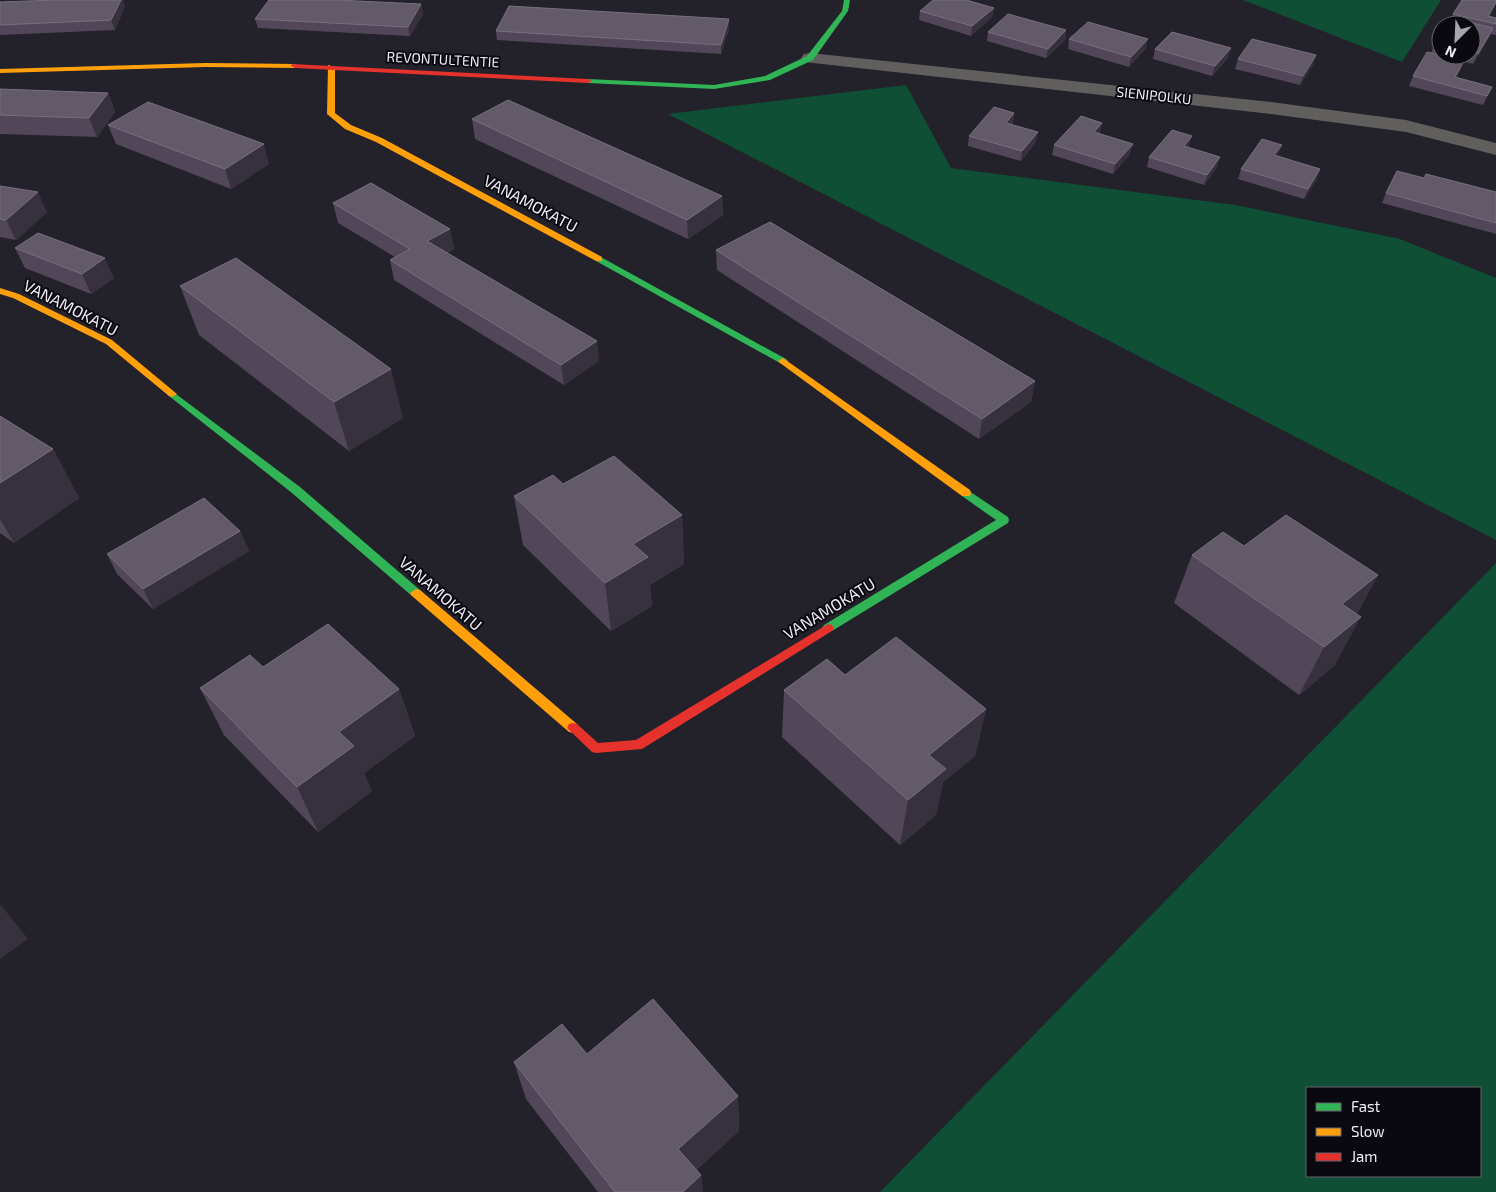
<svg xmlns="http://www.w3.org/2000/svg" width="1496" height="1192" font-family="'Exo 2',sans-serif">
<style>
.green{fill:#0f4f35;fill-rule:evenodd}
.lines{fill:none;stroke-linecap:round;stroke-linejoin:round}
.street{fill:#615e5e;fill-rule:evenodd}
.fast{fill:#30b455;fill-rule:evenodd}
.slow{fill:#ff9f0a;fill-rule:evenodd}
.jam{fill:#e5322d;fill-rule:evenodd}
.wall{fill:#514758}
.shaded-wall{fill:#37313e}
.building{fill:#625969;stroke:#78707f}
.labels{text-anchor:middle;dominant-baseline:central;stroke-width:4;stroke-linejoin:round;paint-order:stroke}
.far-street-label{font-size:14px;fill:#eeebf7;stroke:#0b0910}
.street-label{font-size:16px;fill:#eeebf7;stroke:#0b0910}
</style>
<rect width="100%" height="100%" fill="#23212a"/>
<g class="green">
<polygon points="1243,0 1441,0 1402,62"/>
<polygon points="906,85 951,168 1235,205 1400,239 1496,278 1496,540 668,114"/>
<path d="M1496 563V1192H880ZM1480 1088V1176H1307V1088Z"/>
</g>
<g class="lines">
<polygon class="street" points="810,53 1271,102 1406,120 1496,143 1496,155 1406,132 1271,114 804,62 801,58 804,54"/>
<g class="fast">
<polygon points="844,0 850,0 848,11 813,60 770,80 714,89 588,83 584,81 588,79 714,85 765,76 807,56 842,11"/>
<polygon points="599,256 786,359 788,361 783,364 780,363 596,261 596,257"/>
<polygon points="172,391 300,487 420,590 422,593 420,596 412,596 292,493 169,396 167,394 169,392"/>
<polygon points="966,489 1008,517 1009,520 1008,523 832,631 824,631 822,628 824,625 996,520 962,496 961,493"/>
</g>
<g class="slow">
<polygon points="205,63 295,64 299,66 295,68 205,67 0,73 0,69"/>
<polygon points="328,65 335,67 335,113 351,125 382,138 602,257 602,261 596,261 376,142 345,129 327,114"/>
<polygon points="0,288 19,294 112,340 177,394 172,397 169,396 106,344 13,298 0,294"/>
<polygon points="783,358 970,490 971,493 970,496 962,496 780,363 778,361"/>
<polygon points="416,589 420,590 577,724 579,728 577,732 573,733 569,732 412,596 410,593"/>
</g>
<g class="jam">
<polygon points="292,64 588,79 592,81 588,83 295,68 291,66"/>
<polygon points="828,624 832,625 834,628 832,631 642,749 596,753 592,752 567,728 569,724 573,723 577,724 598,743 636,740"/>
</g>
</g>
<g class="wall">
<polygon points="1496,0 1496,4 1490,16 1496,18 1496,35 1491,34 1473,64 1431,53 1435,43 1441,34 1441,55 1471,55 1471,25 1450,21 1453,14"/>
<polygon points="0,2 125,6 115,30 0,35"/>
<polygon points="421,4 423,14 410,36 258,28 255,19"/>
<polygon points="994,8 992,17 971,36 919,20 920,11"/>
<polygon points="729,29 721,54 497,40 496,31"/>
<polygon points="1066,30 1065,40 1046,58 987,41 988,32"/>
<polygon points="1069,39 1146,48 1129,67 1068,49"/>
<polygon points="1155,49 1228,58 1212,76 1153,59"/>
<polygon points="1316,55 1313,65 1300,85 1235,69 1238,59"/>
<polygon points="1464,61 1456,78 1492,87 1483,105 1409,86 1413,76"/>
<polygon points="0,89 108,93 115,112 97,137 0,134"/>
<polygon points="1014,113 1013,123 1011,125 1036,142 1021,161 968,146 969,136"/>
<polygon points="472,119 722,196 723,215 688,239 475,139"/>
<polygon points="108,125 269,164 231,189 116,144"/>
<polygon points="1100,132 1099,134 1130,154 1113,174 1052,155 1054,145"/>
<polygon points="1189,146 1188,147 1217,167 1204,185 1147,167 1149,157"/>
<polygon points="1278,155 1277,156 1317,179 1304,199 1238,179 1241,169"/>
<polygon points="1424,178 1496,192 1496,234 1382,203 1386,193"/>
<polygon points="0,186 47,212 16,240 0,237"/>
<polygon points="333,203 450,229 454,249 447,253 599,361 564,385 394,280 390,260 395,257 338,223"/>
<polygon points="15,248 114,278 91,294 25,268"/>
<polygon points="716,250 1035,381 1031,402 979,439 717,270"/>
<polygon points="180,286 403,418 349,451 199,335"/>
<polygon points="0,416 53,449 79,498 14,543 0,533"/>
<polygon points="563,484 682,515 684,564 650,585 652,606 611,631 523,545 514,496"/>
<polygon points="240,531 249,551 153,609 117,574 107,554"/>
<polygon points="1244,546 1378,575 1357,614 1335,665 1299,695 1174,603 1192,555"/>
<polygon points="263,667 399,689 415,736 364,773 372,791 318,832 224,735 200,688"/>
<polygon points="845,675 986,709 975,756 943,782 936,815 900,845 782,737 784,690"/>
<polygon points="587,1054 738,1096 739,1131 696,1170 701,1175 703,1192 598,1192 526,1099 514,1062"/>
</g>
<g class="shaded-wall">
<polygon points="121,0 123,0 125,6 115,30 111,20"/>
<polygon points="1496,2 1494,8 1486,22 1488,16"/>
<polygon points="421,4 423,14 410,36 408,27"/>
<polygon points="994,8 992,17 971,36 972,26"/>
<polygon points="729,19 729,29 721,54 721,45"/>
<polygon points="1493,28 1489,37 1473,64 1478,54"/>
<polygon points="1066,30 1065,40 1046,58 1048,49"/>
<polygon points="1148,39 1146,48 1129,67 1131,57"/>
<polygon points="1231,48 1228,58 1212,76 1215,66"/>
<polygon points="1316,55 1313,65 1300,85 1303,76"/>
<polygon points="1464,61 1460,71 1451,87 1455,77"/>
<polygon points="108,93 115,112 97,137 89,118"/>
<polygon points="1014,113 1013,123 1004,133 1006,123"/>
<polygon points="1102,123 1100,132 1092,142 1094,132"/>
<polygon points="1038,132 1036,142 1021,161 1022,151"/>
<polygon points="1192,136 1189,146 1181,156 1184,146"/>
<polygon points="264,144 269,164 231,189 225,169"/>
<polygon points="1133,144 1130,154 1113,174 1115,164"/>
<polygon points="1282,145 1278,155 1271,165 1274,155"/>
<polygon points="1220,157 1217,167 1204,185 1207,175"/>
<polygon points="1320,169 1317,179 1304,199 1308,189"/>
<polygon points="38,192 47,212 16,240 6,220"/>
<polygon points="722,196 723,215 688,239 687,220"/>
<polygon points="450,229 454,249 432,261 427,241"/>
<polygon points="105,258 114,278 91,294 82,274"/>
<polygon points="597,341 599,361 564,385 561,365"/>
<polygon points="391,369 403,418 349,451 334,402"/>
<polygon points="1035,381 1031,402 979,439 982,419"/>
<polygon points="53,449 79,498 14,543 0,519 0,483"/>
<polygon points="682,515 684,564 650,585 652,606 611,631 605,583 633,544"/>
<polygon points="240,531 249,551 153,609 143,589"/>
<polygon points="1378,575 1352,623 1342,604"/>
<polygon points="1361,617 1335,665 1299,695 1324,647"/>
<polygon points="399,689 415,736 364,773 372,791 318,832 297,787 339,732"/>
<polygon points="986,709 975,756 943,782 936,815 900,845 908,800 929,755"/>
<polygon points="0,904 28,939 0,959"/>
<polygon points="738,1096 739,1131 682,1182 678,1149"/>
<polygon points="701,1175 703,1192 683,1192"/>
</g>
<g class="building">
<polygon points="55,0 121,0 111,20 0,25 0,2"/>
<polygon points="269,0 336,0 421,4 408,27 255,19"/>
<polygon points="933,0 966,0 994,8 972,26 920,11"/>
<polygon points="1462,0 1496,0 1496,2 1488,16 1496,18 1496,24 1453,14"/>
<polygon points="509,6 729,19 721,45 496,31"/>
<polygon points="1008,14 1066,30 1048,49 988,32"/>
<polygon points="1452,18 1493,28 1478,54 1471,52 1471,25 1447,25"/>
<polygon points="1088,22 1148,39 1131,57 1069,39"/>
<polygon points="1172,32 1231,48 1215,66 1155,49"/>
<polygon points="1441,34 1441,45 1435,43"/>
<polygon points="1252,39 1316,55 1303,76 1238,59"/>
<polygon points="1427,52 1464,61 1455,77 1492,87 1487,96 1413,76"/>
<polygon points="0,89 108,93 89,118 0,115"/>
<polygon points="508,100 722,196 687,220 472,119"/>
<polygon points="148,102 264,144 225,169 108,125"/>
<polygon points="994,107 1014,113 1006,123 1038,132 1022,151 969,136"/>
<polygon points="1081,116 1102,123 1094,132 1133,144 1115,164 1054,145"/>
<polygon points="1172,130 1192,136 1184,146 1220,157 1207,175 1149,157"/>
<polygon points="1262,139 1282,145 1274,155 1320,169 1308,189 1241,169"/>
<polygon points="1397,171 1424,178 1426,174 1496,192 1496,223 1386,193"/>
<polygon points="371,183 450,229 427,241 597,341 561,365 390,260 410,249 333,203"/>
<polygon points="0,186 38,192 6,220 0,219"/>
<polygon points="770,222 1035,381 982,419 716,250"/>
<polygon points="38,233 105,258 82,274 15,248"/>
<polygon points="236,258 391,369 334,402 180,286"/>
<polygon points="0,416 53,449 0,483"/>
<polygon points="614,456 682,515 633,544 648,557 605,583 514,496 553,475 563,484"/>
<polygon points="204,498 240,531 143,589 107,554"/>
<polygon points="1286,515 1378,575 1342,604 1361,617 1324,647 1192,555 1223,532 1244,546"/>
<polygon points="328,624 399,689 339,732 354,746 297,787 200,688 250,655 263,667"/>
<polygon points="896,637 986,709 929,755 946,769 908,800 784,690 827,659 845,675"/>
<polygon points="653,999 738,1096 678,1149 701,1175 683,1192 615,1192 514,1062 562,1024 587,1054"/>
</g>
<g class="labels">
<g class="far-street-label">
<text transform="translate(443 59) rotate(3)">REVONTULTENTIE</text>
<text transform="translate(1154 95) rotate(6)">SIENIPOLKU</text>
</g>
<g class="street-label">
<text transform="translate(531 203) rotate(28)">VANAMOKATU</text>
<text transform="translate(71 307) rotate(27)">VANAMOKATU</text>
<text transform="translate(441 593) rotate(41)">VANAMOKATU</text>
<text transform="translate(829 608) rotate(-31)">VANAMOKATU</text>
</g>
</g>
<rect x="1306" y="1087" width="175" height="90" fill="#0b0910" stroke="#66636c"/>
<rect x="1316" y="1103" width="25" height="8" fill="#30b455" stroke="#66636c"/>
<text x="1351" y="1112" font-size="15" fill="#eeebf7">Fast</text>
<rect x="1316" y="1128" width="25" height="8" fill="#ff9f0a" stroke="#66636c"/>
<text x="1351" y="1137" font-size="15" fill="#eeebf7">Slow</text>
<rect x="1316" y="1153" width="25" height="8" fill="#e5322d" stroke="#66636c"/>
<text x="1351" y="1162" font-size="15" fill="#eeebf7">Jam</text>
<g transform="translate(1456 40) rotate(204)"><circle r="24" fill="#0b0910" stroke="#66636c"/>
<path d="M0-4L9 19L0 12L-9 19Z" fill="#a7a4af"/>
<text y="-8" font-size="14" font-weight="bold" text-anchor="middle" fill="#eeebf7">N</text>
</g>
</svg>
